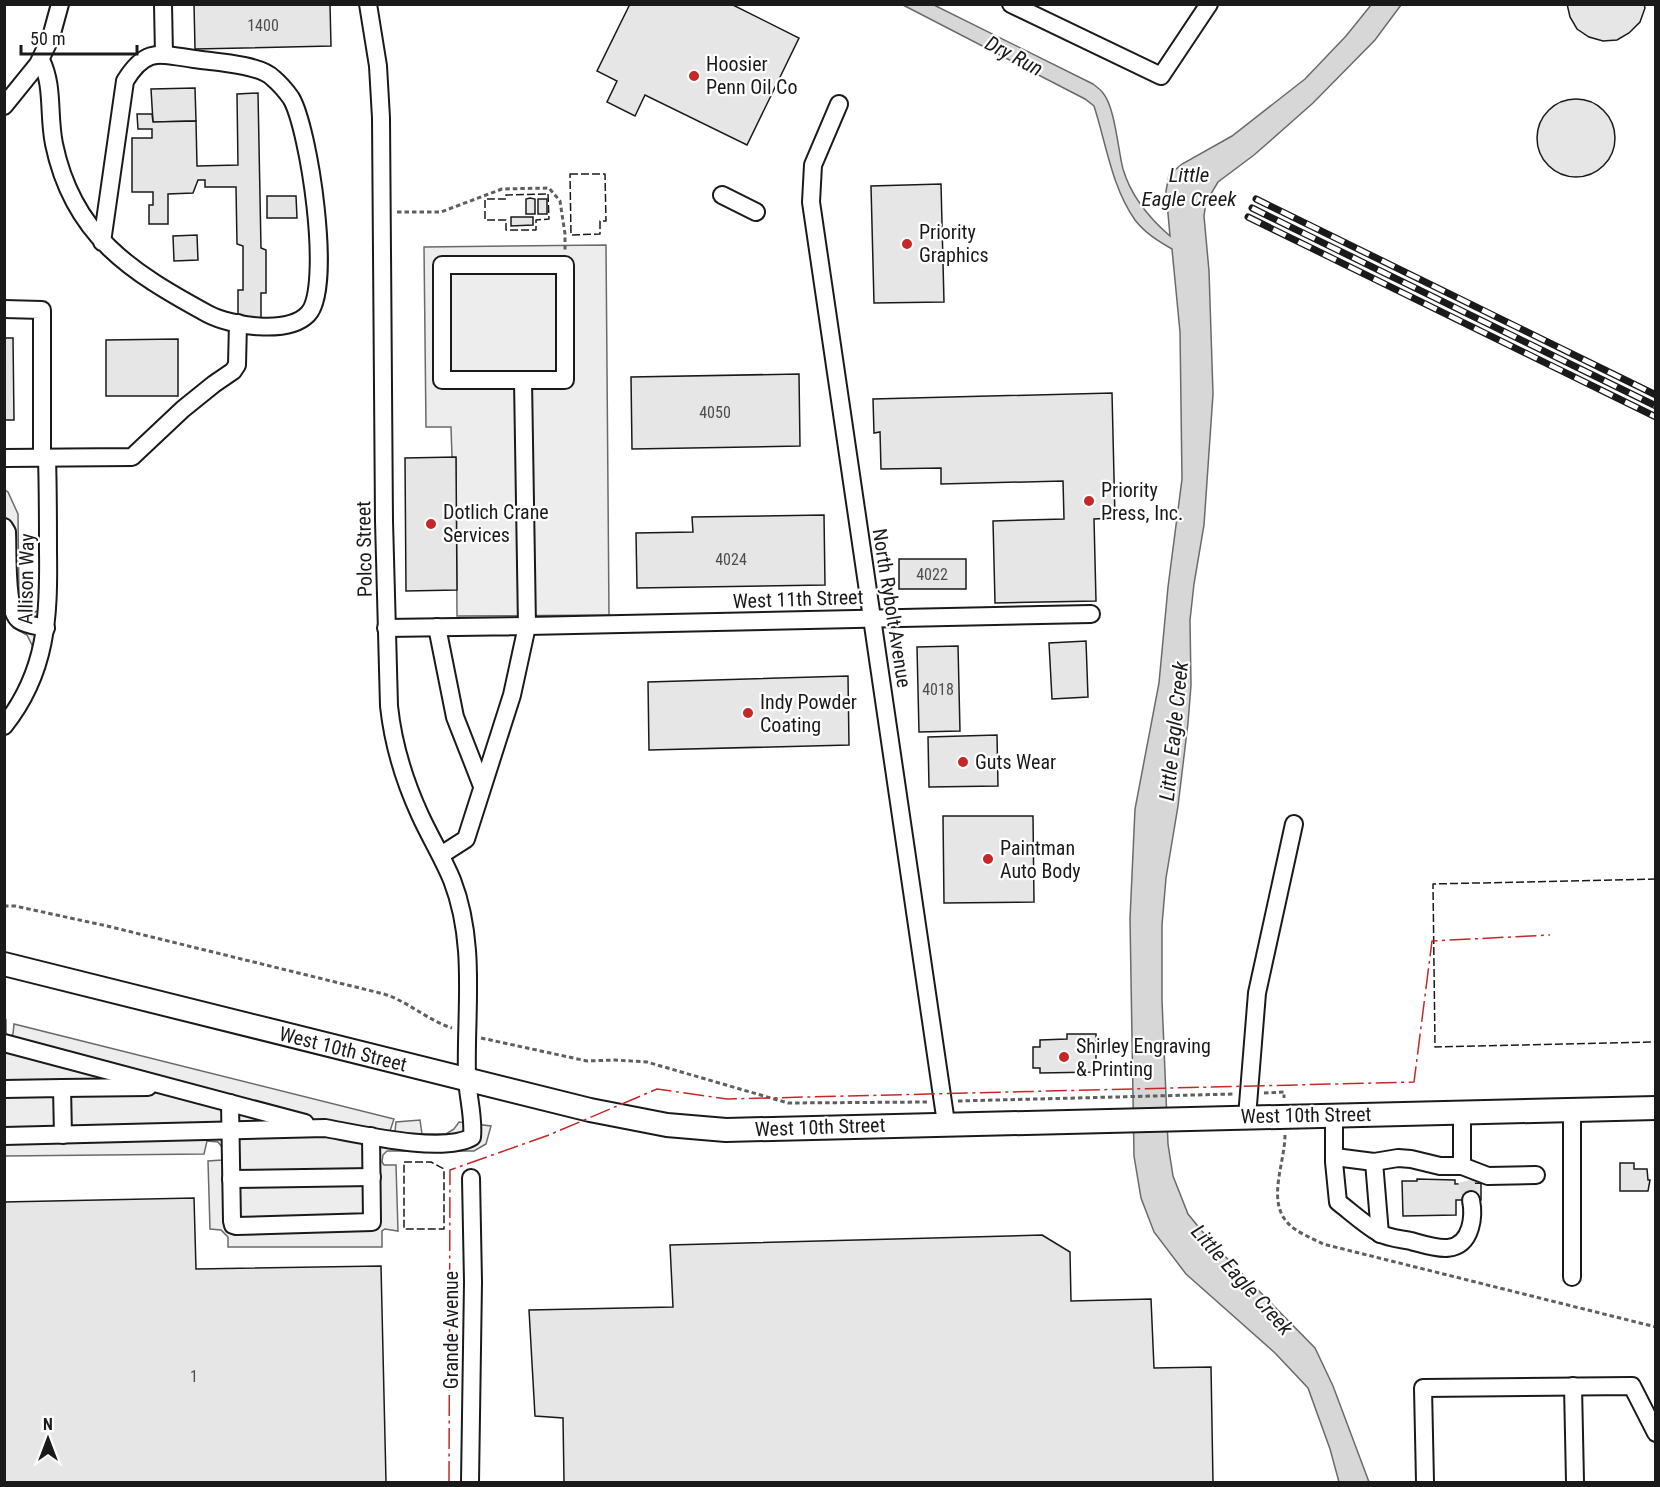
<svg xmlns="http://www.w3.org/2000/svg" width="1660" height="1487" font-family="'Roboto Condensed',sans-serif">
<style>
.built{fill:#ededed;stroke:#6a6a6a;stroke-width:1.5}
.water{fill:#d7d7d7;stroke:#6a6a6a;stroke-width:1.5}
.building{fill:#e6e6e6;stroke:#1a1a1a;stroke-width:1.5}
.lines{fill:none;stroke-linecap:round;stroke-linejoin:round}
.minor-tunnel{stroke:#ddd;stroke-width:16;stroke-dasharray:16 8;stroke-linecap:butt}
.minor-casing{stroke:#1a1a1a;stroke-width:20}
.major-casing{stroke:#1a1a1a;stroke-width:26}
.path{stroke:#5f5f5f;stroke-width:3;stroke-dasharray:4.5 3;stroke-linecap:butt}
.minor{stroke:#fff;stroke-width:16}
.major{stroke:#fff;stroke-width:22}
.rail-casing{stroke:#1a1a1a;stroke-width:7}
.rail{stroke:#fff;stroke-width:4.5;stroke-dasharray:14;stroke-linecap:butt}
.fence{stroke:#1a1a1a;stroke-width:1.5;stroke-dasharray:8 3;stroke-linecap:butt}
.power{stroke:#c62828;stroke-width:1.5;stroke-dasharray:21 4.5 3 4.5;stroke-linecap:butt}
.poi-dot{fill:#c62828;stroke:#fff;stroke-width:2}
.labels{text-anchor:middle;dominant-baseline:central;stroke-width:4.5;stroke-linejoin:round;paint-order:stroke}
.number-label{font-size:16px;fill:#4d4d4d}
.poi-label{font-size:20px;fill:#1a1a1a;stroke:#fff;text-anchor:start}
.street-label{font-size:20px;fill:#1a1a1a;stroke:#fff}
.water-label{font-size:21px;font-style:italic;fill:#1a1a1a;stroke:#fff}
</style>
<rect width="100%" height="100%" fill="#fff"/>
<g class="built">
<polygon points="606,245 609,615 457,616 456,458 452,457 451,427 426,427 424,247"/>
<polygon points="5,490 8,492 18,514 19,601 24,612 31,614 41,609 33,647 27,635 14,628 5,610"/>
<polygon points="4,1020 6,1020 6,1036 9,1038 13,1034 14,1024 394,1119 390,1131 393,1134 395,1131 396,1122 420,1120 422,1134 446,1134 454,1129 459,1122 491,1126 486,1144 474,1151 387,1151 383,1155 382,1162 384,1165 396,1165 398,1231 385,1229 382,1231 382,1247 228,1247 228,1237 221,1230 210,1229 208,1161 222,1160 222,1147 218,1142 207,1141 204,1154 5,1156"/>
</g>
<path class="water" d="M903 5H934L1093 84C1097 87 1101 90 1103 93 1115 107 1118 150 1123 169 1131 196 1149 218 1170 236L1166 191 1169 175 1182 164 1232 136 1305 79 1346 36 1371 5H1401L1375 40 1313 103 1254 155 1218 182 1206 202 1204 216 1209 271 1213 394 1204 525 1194 584 1190 620 1191 685 1188 723 1178 806 1166 878 1162 925V1000L1168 1144 1173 1176 1188 1214 1210 1241 1315 1348 1333 1386 1369 1482H1339L1330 1449 1308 1388 1275 1353 1186 1274 1154 1232 1141 1198 1134 1156 1130 919 1135 809 1159 683 1168 587 1182 479 1180 332 1172 249C1158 241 1145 233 1135 220 1112 188 1106 143 1094 106L1085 99Z"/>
<g class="building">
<polygon points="194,4 330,4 331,46 195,49"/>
<polygon points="630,4 731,4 799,38 747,145 645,95 635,116 607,102 617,81 597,71"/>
<polygon points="1567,4 1644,4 1645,8 1640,22 1629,33 1617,40 1603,41 1589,37 1577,29 1570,17"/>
<polygon points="195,88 196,121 153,122 151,89"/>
<polygon points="258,93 261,248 266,250 266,293 261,293 261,318 238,318 238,290 243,290 243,246 237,244 236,187 205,187 205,180 198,180 193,193 168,194 168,224 149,224 149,205 153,205 153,192 132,192 132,138 152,138 152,129 138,129 137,114 152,114 153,122 196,121 197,166 238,165 237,94"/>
<circle cx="1576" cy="138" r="39"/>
<polygon points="941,184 944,302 874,303 871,186"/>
<polygon points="267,196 296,196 297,218 267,218"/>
<polygon points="530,198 535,199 535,214 526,214 526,199"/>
<rect x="538" y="199" width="9" height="15"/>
<polygon points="511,217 533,217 533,225 511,226"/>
<polygon points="197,235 198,260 174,261 173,236"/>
<polygon points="4,338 13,338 14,420 4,420"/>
<polygon points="178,339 178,396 106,396 106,340"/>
<polygon points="799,374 800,446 632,449 631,377"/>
<polygon points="1112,393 1115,518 1094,519 1096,601 995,603 993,521 1064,519 1063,481 941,484 941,468 881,469 880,432 874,433 873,399"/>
<polygon points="456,457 457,590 406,591 405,458"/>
<polygon points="824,515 825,585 637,588 636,533 693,532 692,517"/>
<rect x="899" y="559" width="67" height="30"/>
<polygon points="1086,641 1088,697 1052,699 1049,643"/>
<polygon points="958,646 960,731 919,732 917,647"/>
<polygon points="848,676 849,745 649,750 648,682"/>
<polygon points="997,735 998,786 929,787 928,737"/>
<polygon points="943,816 1033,816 1034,902 944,903"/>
<polygon points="1067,1034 1096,1034 1096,1072 1040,1073 1040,1068 1033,1068 1033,1047 1040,1047 1040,1040 1067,1039"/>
<polygon points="1620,1163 1634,1163 1634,1169 1647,1169 1648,1180 1650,1180 1648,1191 1620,1191"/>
<polygon points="1417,1179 1455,1180 1455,1184 1481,1183 1481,1200 1456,1200 1456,1215 1403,1216 1402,1181 1417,1181"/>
<polygon points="194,1198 196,1269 381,1266 386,1482 4,1482 4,1202"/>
<polygon points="1042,1235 1070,1252 1071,1301 1151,1299 1154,1368 1211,1367 1213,1482 564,1482 563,1418 535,1416 529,1310 673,1307 670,1245"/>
</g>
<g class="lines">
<polyline class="minor-tunnel" points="1466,1181 1471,1200"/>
<defs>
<g id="minor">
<polyline points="163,4 164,55"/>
<polyline points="1011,4 1161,76 1209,4"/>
<path d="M41 60C54 86 48 115 54 144 73 236 131 272 208 314 231 326 288 335 308 314 333 288 309 128 291 98 286 91 279 83 273 78 259 64 214 62 194 59 159 54 146 47 125 81L102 242"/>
<polyline points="839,104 813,165 811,202 946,1123"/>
<polyline points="4,106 38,64 51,37 60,4"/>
<polyline points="722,195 756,212"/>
<polyline points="4,309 42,310 42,458"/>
<polyline points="523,380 565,380 565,265 442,265 442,380 523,380 527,626 1091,614"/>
<polyline points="4,458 132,457 183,409 214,384 233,371 237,365 238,323"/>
<path d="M4 527 7 532C8 551 5 610 19 620 26 625 38 626 46 628"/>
<polyline points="437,627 455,717 482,786"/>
<polyline points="386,628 527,626 512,695 466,839 441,855"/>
<path d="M4 726C47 672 49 617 48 551 48 520 48 489 47 458"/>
<polyline points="4,1043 305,1123"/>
<polyline points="62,1088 148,1087"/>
<polyline points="4,1089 62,1088 63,1135"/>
<polyline points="230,1103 232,1221 233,1225 236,1226 372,1222 371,1136"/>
<polyline points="1572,1109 1572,1277"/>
<path d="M1334 1115V1162L1338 1202C1351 1212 1364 1224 1379 1233 1388 1238 1401 1239 1411 1241 1433 1247 1461 1258 1470 1228 1473 1218 1473 1210 1471 1200"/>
<polyline points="1247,1117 1257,993 1294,824"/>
<path d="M4 1136 325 1128C359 1134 443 1154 472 1137 474 1117 468 1098 467 1078 465 1012 477 944 452 880 443 858 430 837 420 815 404 780 393 744 389 706L384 521 381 118 378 66 368 4"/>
<polyline points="1335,1157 1374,1162 1398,1158 1411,1159 1440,1166 1462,1166 1462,1112"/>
<polyline points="1374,1162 1380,1234"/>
<polyline points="1462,1166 1488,1176 1536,1175"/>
<polyline points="231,1179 372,1177"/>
<polyline points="1573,1386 1575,1482"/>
<polyline points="470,1482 473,1282 471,1178"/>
<polyline points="1425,1482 1423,1388 1632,1386 1656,1433"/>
</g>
<polyline id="major" points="4,964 590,1110 667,1125 726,1130 1656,1108"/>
</defs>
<use href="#minor" class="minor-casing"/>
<use href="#major" class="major-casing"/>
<g class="path">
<polyline points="397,212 441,212 502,189 549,188 560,201 565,234 565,252"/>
<path d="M4 906H15L107 926 384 994C409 1002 427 1020 452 1028"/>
<polyline points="481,1038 587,1061 615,1060 647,1062 788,1103 927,1102"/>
<polyline points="1264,1093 1284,1092 1284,1098"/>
<polyline points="958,1101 1233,1094"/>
<path d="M1285 1135C1285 1162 1267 1200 1287 1222 1295 1232 1312 1238 1323 1244L1656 1327"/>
</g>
<use href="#minor" class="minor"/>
<use href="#major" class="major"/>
<defs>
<g id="rail">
<polyline points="1256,199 1656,395"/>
<polyline points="1252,208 1656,406"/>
<polyline points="1248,217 1656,417"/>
</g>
</defs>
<use href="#rail" class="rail-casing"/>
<use href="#rail" class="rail"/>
<g class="fence">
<polygon points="570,174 605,174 606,221 600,221 600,234 571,235"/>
<polygon points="548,194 549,219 536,220 536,230 506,230 506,220 485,220 485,199 506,199 506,195"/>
<polyline points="1656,879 1433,884 1435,1047 1656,1042"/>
<polygon points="404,1162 431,1162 444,1169 444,1229 404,1229"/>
</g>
<g class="power">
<polyline points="1655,1009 1656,1009"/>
<polyline points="449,1482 450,1170 549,1135 657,1089 727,1099 1414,1082 1432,941 1550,935"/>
</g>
</g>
<g class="poi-dot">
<circle cx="694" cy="76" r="6"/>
<circle cx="907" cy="244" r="6"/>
<circle cx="1089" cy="501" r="6"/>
<circle cx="431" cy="524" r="6"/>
<circle cx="748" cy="713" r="6"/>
<circle cx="963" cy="762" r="6"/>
<circle cx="988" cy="859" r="6"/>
<circle cx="1064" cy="1057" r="6"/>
</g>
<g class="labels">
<g class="number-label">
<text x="263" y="25">1400</text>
<text x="715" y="412">4050</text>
<text x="731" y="559">4024</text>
<text x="932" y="574">4022</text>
<text x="938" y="689">4018</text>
<text x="194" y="1376">1</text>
</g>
<g class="poi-label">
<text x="706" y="64">Hoosier<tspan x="706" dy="23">Penn Oil Co</tspan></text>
<text x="919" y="232">Priority<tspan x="919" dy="23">Graphics</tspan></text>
<text x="1101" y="490">Priority<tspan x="1101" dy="23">Press, Inc.</tspan></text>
<text x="443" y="512">Dotlich Crane<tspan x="443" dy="23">Services</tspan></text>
<text x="760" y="702">Indy Powder<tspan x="760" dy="23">Coating</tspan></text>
<text x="975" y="762">Guts Wear</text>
<text x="1000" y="848">Paintman<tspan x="1000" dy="23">Auto Body</tspan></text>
<text x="1076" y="1046">Shirley Engraving<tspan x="1076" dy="23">&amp; Printing</tspan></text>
</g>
<g class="street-label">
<text transform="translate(364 549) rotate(-91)">Polco Street</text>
<text transform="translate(26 579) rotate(-89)">Allison Way</text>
<text transform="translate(798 599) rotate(-2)">West 11th Street</text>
<text transform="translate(892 608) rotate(81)">North Rybolt Avenue</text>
<text transform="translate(343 1049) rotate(14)">West 10th Street</text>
<text transform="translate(1306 1115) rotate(-1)">West 10th Street</text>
<text transform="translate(820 1127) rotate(-2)">West 10th Street</text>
<text transform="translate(451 1330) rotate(-90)">Grande Avenue</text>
</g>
<g class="water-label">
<text transform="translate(1014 56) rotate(28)">Dry Run</text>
<text x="1189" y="175">Little<tspan x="1189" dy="24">Eagle Creek</tspan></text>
<text transform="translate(1174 731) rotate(-84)">Little Eagle Creek</text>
<text transform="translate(1242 1280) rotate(48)">Little Eagle Creek</text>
</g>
</g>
<rect width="1660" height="1487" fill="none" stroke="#1a1a1a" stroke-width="12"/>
<g transform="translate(48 1439)" stroke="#ffffff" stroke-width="4.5" paint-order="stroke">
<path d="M0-4.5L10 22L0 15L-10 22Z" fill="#1a1a1a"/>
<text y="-9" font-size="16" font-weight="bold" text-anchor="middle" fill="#1a1a1a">N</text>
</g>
<path d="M21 45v9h116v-9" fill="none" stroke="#1a1a1a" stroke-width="3"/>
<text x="30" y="45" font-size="18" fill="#1a1a1a" stroke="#ffffff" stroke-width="4.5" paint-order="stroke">50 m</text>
</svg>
